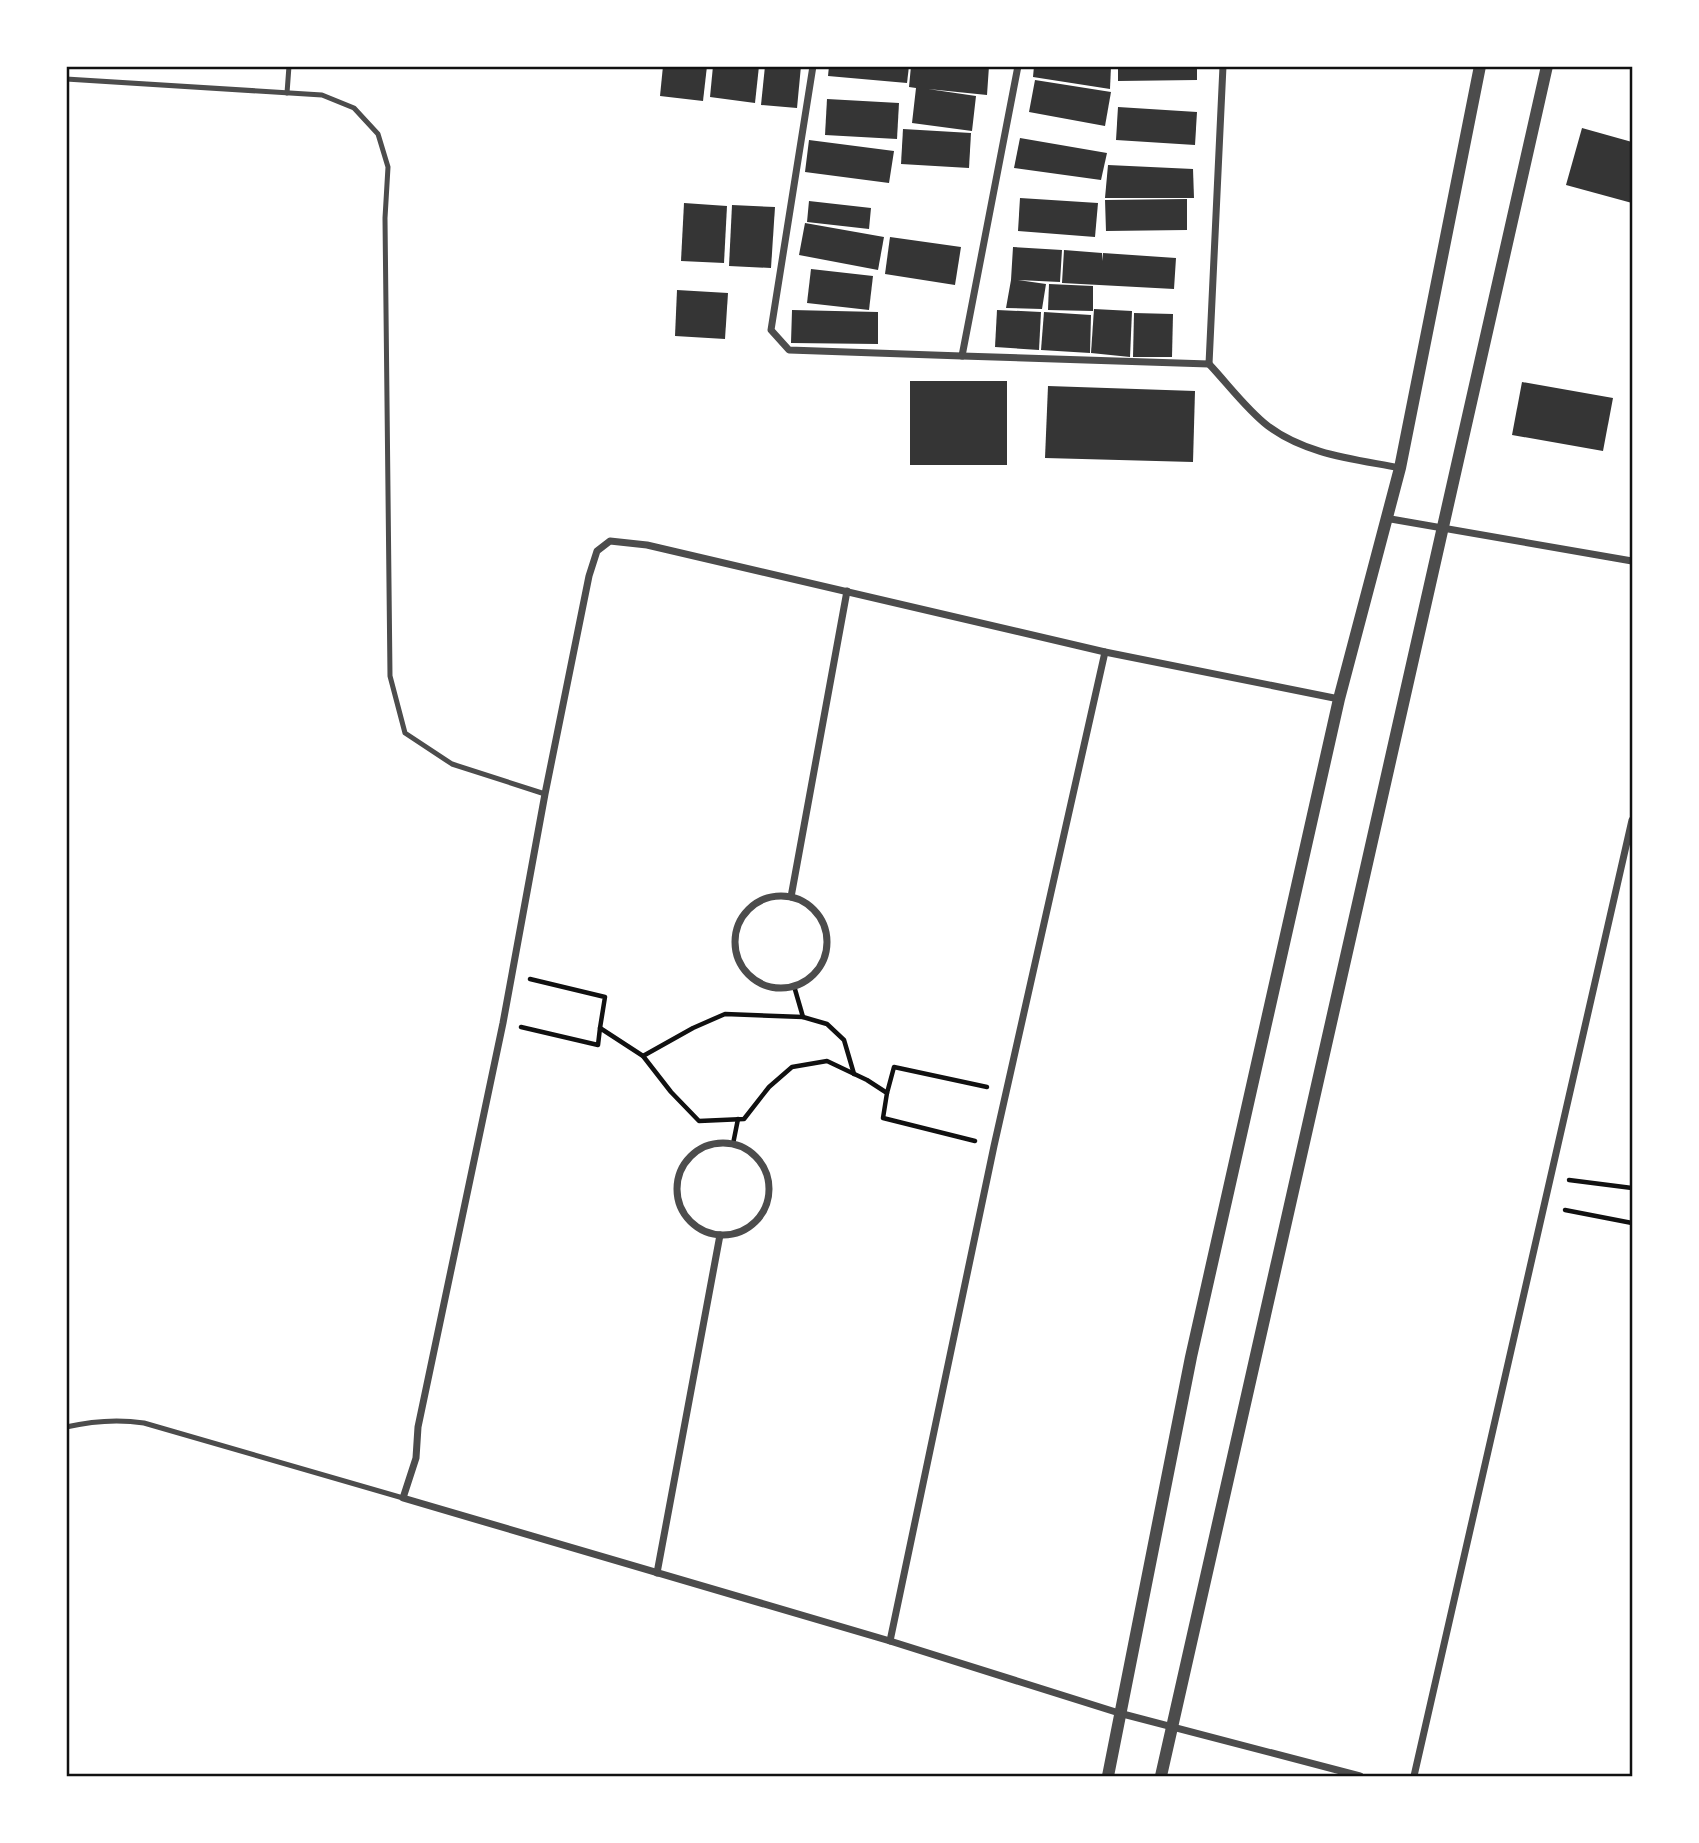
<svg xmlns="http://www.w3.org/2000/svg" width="1699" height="1843" font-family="Figtree,sans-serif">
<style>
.building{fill:#353535}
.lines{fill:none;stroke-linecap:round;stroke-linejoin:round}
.path{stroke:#111;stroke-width:4.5}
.service{stroke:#4c4c4c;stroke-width:5}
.minor{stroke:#4c4c4c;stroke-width:7}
.tertiary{stroke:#4c4c4c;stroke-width:12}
.neatline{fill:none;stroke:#111;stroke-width:2.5}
</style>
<rect width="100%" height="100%" fill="#fff"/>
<g class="building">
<polygon points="663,66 707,66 703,101 660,96"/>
<polygon points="713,66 759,66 755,103 710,97"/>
<polygon points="765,66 801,66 797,108 761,105"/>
<polygon points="829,66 909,66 907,83 828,76"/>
<polygon points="911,66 989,66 987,95 928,89 976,96 972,131 912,123 916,88 909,87"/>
<polygon points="1034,66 1111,66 1110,89 1033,77"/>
<polygon points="1118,66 1197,66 1197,80 1118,81"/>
<polygon points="1035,80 1111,92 1105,126 1029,112"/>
<polygon points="827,99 899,103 897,139 825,135"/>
<polygon points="1118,107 1197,112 1195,145 1116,140"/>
<polygon points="1582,128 1632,142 1632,203 1566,185"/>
<polygon points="903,129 971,133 969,168 901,164"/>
<polygon points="1020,138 1107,153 1101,180 1014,168"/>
<polygon points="809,140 894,151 889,183 805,172"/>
<polygon points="1108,165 1193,169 1194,198 1105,198"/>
<polygon points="1020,198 1098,203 1095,237 1018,231"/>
<polygon points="1187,199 1187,230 1106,231 1105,200"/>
<polygon points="809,201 871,208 869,229 807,222"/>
<polygon points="684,203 727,206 724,263 681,261"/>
<polygon points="732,205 775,207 771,268 729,266"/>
<polygon points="805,223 884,237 878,270 799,255"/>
<polygon points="890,237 961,247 955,285 885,274"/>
<polygon points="1013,247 1062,250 1060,282 1018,280 1046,284 1042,309 1006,308 1011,280"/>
<polygon points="1064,250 1102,253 1103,261 1103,253 1176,258 1174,289 1062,283"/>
<polygon points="811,269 873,276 869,310 807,303"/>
<polygon points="1049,284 1093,286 1093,311 1048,310"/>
<polygon points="677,290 728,293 725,339 675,336"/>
<polygon points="1094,309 1132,311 1130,357 1091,353"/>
<polygon points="792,310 878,312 878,344 791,343"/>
<polygon points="997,310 1041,312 1039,350 995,347"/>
<polygon points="1044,312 1091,315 1090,353 1041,350"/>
<polygon points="1134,313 1173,314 1172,357 1133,357"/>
<rect x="910" y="381" width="97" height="84"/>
<polygon points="1522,382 1613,398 1603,451 1512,435"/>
<polygon points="1048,386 1195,391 1193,462 1045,458"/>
</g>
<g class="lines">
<g class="path">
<polyline points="530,979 605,997 600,1028"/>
<polyline points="794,986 803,1017"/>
<polyline points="521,1027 598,1045 600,1028 643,1056 671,1092 699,1121 744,1119 769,1087 792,1067 827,1061 867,1080 887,1093 883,1118 975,1141"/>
<polyline points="643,1056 693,1028 725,1014 803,1017 827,1024 844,1040 854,1074"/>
<polyline points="887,1093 894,1067 987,1087"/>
<polyline points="733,1144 738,1119"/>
<polyline points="1569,1180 1632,1188"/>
<polyline points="1565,1210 1632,1223"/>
</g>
<g class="service">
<polyline points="66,79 322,95 354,108 378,134 388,167 385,218 390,676 405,733 452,764 545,794"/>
<polyline points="287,93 289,66"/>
<path d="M66 1427C92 1421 118 1419 144 1423L403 1498"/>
</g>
<g class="minor">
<polyline points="813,66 771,330 789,350 962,356 1018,66"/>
<polyline points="962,356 1209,364 1223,66"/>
<path d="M1209 364C1227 383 1247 410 1268 426 1307 455 1355 459 1400 468"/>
<polyline points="1385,518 1632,561"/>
<polyline points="1105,652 994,1146 890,1641 1119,1713 1360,1776"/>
<circle cx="781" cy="942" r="46"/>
<polyline points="791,897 847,591"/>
<circle cx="723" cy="1189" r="46"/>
<polyline points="657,1573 720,1235"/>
<polyline points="890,1641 403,1498 416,1458 418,1427 503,1023 545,794 589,576 597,551 610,541 647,545 1105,652 1339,699"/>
<polyline points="1414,1776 1632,820"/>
</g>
<g class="tertiary">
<polyline points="1108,1776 1191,1357 1339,699 1400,468 1480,66"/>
<polyline points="1161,1776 1547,66"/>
</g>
</g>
<rect width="1699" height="1843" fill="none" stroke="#ffffff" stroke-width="136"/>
<rect x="68" y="68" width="1563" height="1707" class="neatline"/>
</svg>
